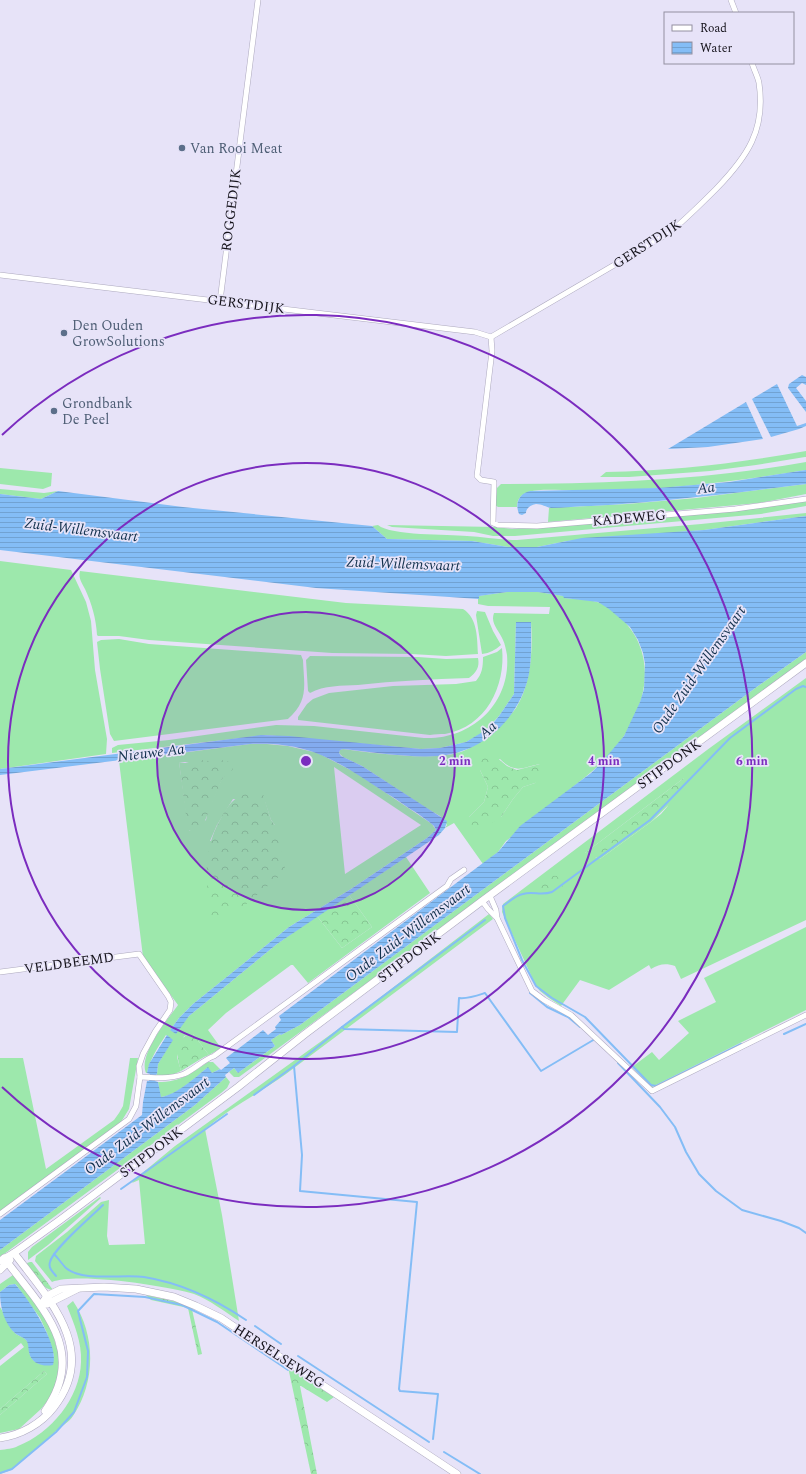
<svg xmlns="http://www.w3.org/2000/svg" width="806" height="1474" font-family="Spectral,serif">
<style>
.grass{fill:#9de8ac;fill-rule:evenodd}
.forest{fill:url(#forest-crowns)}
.water{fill:url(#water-rules)}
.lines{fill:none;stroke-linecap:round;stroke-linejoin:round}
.stream{stroke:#84bdf6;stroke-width:2}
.street-casing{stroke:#ada9be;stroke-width:6}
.secondary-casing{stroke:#ada9be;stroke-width:8}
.street{stroke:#fff;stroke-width:5}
.secondary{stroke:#fff;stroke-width:7}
.ring{fill:none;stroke:#7b2cbf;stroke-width:2}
.service-dot{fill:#5c6f8a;stroke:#e7e3f8;stroke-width:1.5}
.labels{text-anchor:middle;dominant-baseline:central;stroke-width:3.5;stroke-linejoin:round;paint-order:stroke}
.service-label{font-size:14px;fill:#4e5e75;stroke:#e7e3f8;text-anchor:start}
.street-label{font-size:14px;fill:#15131b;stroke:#e7e3f8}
.water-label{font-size:15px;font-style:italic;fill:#12314d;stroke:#e7e3f8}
.centre{fill:#7b2cbf;stroke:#e7e3f8;stroke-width:2}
.ring-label{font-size:12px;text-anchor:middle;font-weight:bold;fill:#7b2cbf;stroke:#e7e3f8;stroke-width:3.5;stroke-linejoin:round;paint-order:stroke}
</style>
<defs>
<pattern id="forest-crowns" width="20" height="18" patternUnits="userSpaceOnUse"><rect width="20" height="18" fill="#9de8ac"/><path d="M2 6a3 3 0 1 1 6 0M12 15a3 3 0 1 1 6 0" fill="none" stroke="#86c693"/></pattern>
<pattern id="water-rules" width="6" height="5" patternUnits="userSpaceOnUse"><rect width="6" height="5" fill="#84bdf6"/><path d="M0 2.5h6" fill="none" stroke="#71a2d2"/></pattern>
</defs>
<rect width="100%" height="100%" fill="#e7e3f8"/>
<g class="grass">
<path d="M806 451V457H805L756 465 710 471 629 477H600L606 472C673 471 740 463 806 451Z"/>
<path d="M806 462V470C745 480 684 488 622 490 602 491 582 490 562 490 551 490 539 489 529 492 521 494 517 499 517 507H498L495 505 497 488 501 484C603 484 705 480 806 462Z"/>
<polygon points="0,468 52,473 51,486 43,489 0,484"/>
<polygon points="806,484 806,494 759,503 548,522 549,508 627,504 696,498"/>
<polygon points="0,489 44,493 58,491 41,499 0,494"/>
<polygon points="806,500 806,506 761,514 515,536 493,536 474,532 392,527 387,525 496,527 512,529 531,528 760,508"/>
<path d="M806 513V516L704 530 567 541 537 547H508L472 541 387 539 372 526 378 525C391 536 448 534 467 536 484 537 500 540 517 540L701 524Z"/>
<polygon points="0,561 71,570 86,602 91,621 95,670 107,739 106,754 0,769"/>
<path d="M80 571 346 603 463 609C478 618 477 639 478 654L446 656 411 654 332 653 149 640 119 636H98L97 635C96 619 92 604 85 589 82 583 78 578 80 571Z"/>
<path d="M507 592H538L564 596V598C574 599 587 599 597 602 613 606 634 629 639 644 652 675 642 708 624 736 610 758 588 775 568 791 547 808 527 825 506 841L498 852 483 864 454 823 445 828 447 825 440 816 426 808 362 766 343 757 339 753 340 750 343 749C374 753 417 759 447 755 468 752 476 745 491 731 499 724 510 717 516 708 531 684 533 650 531 622H516L514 694 499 716 484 732 466 742 440 748 421 749 266 735 112 753V748L118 745 169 740 276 725 314 726 424 738C471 740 511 704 507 655 506 650 505 644 503 640 499 630 490 624 494 613L549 614 550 607 488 606 478 604V596ZM500 759C515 774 521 768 540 764L535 783 523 787 513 799 501 817H469L484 802 488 787 480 770Z"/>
<path d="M477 611 485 612 493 631 501 645C495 650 490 653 482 654L476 615Z"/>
<path d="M119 639 149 644 301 655 303 660C304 686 309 700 288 719L114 741 110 734 100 669 97 642 101 640Z"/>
<path d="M502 648C506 686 486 727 445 734 440 734 435 734 430 735L298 720V717L307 704 313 699 329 693 393 686 456 684 476 681C482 674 483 667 483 657L497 652Z"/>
<polygon points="806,652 806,660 239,1077 234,1077 229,1072 234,1068 238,1073 275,1046 271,1040 280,1034 281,1035 300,1025 758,686"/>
<path d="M310 656 418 657 446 659 478 658C480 667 476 673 469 678 432 679 395 681 358 685 342 686 324 685 310 693L308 691 306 660Z"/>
<path d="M806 678V686L804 687H806V920L681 979 675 966C666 963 659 964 651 969L649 965 609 990 580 980 561 1006 549 998 540 991 536 986 502 912 503 904 707 750ZM684 778 667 807 661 814 651 822 600 859 585 853Z"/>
<path d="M250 744H267L288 746 318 753 358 774 432 824 436 830 427 838 351 889 289 927 193 1004 179 1018 170 1030 183 1023 189 1016 277 944 317 916 342 948 372 927 349 895 406 857 430 893 308 983 293 965H291L226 1013 208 1030 221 1048 209 1055 193 1034 184 1036 177 1057 181 1071 172 1075H156L157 1074 158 1064 172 1040 166 1035C158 1047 150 1059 147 1073H146C138 1055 168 1019 178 1005L143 957 119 761ZM179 762H206L223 776 208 811 206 820 189 831ZM334 767 421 825 345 874ZM233 799 265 802 271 820 275 825 210 841 217 825Z"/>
<path d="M489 914 493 919 286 1074C259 1093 230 1108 205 1129L222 1215 239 1321C225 1312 210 1300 194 1294 167 1286 77 1272 52 1282L35 1261 36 1256 67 1232 101 1202 109 1200 107 1236 109 1245 145 1244 139 1180 132 1183 135 1179 175 1146 348 1022Z"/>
<polygon points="806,927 806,1010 652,1087 632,1067 652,1052 659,1060 689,1033 678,1021 716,1002 704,978"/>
<polygon points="0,1058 23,1058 46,1169 114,1120 119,1113 123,1106 130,1058 138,1058 129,1109 121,1122 0,1212"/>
<path d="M208 1062H213L220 1069 212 1073 207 1068C196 1077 176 1096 161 1097L160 1095 158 1082C181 1082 190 1074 208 1062Z"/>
<polygon points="226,1077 230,1082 227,1088 221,1093 0,1257 0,1250 195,1105"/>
<polygon points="100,1197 101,1198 48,1245 28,1260 28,1252 32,1247"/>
<path d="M13 1275 19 1279 50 1325 60 1359 56 1384 49 1399 41 1409 19 1429 0 1433V1415L47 1374 44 1371 0 1409V1366L24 1347 21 1343 0 1360V1307C6 1316 6 1323 14 1332 17 1336 23 1336 27 1341 29 1343 29 1346 29 1350 30 1362 39 1365 49 1365L54 1356 47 1333 40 1318 17 1286 15 1284 9 1285 0 1292V1284Z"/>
<path d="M73 1301C96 1335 96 1382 73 1416 69 1422 62 1426 57 1430 42 1444 27 1457 11 1470L0 1474V1450C6 1449 13 1449 18 1446 51 1433 80 1398 81 1362 82 1342 74 1324 67 1306Z"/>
</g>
<g class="forest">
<polygon points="490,752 507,766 517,770 540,764 544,771 535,783 523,787 513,799 501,817 480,830 469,823 469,817 484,802 488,787 480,770 480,756"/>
<polygon points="212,758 230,762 234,766 231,773 223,777 202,828 188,831 179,762 185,763 200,759 206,762"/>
<polygon points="684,778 687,787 651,822 600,859 595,857 587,858 585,856 585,853"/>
<path d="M253 792 263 794 271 820 275 825 285 868 282 874 245 905 215 921 212 920C205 884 202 851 221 818 230 802 235 796 253 792Z"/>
<path d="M550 875 557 876 563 886C550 895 548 893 534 893L538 884Z"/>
<polygon points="349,895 372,927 342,948 317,916"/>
<path d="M189 1034H193L209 1055 204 1057 181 1071C177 1057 173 1041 189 1034Z"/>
<path d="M30 1262H32L53 1290C42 1290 32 1272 27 1263Z"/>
<polygon points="146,1295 191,1305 202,1354 198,1355 188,1308 151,1300"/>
<polygon points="288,1367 334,1397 327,1402 301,1386 300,1386 317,1474 311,1474"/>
<polygon points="44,1371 47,1374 0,1415 0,1409"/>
</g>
<g class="water">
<polygon points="802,375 806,377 806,385 802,383 796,388 806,401 806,412 788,388 789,384"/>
<polygon points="777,384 797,426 806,423 806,426 799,429 771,437 752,399"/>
<polygon points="746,402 763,439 708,447 668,449"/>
<path d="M806 470V484C734 493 663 502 591 506 578 506 564 508 551 508 546 507 542 504 536 504 531 505 526 508 526 513L522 515 519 514C515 504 518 494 530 491L658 488 729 482Z"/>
<path d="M58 491 183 507 372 526 387 539 472 541 508 547H537L582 538 704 530 806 516V652L758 686 300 1025 281 1035 280 1034 271 1040 275 1046 238 1073 234 1068 225 1075 226 1077 195 1105 0 1250V1220L142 1115 143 1102 147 1081H149L150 1074 147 1073 149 1064 167 1035 173 1040 158 1064 157 1074 156 1075 155 1081 158 1082 161 1097C176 1095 196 1077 208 1067L212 1073 220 1069 221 1070 230 1063 226 1058 263 1030 268 1035 276 1029 275 1027 281 1020 279 1016 491 857 498 852 520 826 591 773 601 763 624 736 640 702 644 689 645 664 643 653 638 640 630 627 609 609 598 602 564 598 563 596 538 592H507L479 596V599L316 588 0 550V494L41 499Z"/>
<path d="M516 622H531C531 639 532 657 529 674 520 718 483 753 438 756 408 758 373 752 343 749L340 750 339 753 341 756 362 766 447 821 445 828 439 835 277 944 189 1016 176 1034 170 1030 179 1018 193 1004 289 927 351 889 427 838 436 830 434 826C429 821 422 817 417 813 406 807 397 799 386 793 338 762 311 741 250 744L0 775V769L261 735 289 736 421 749 440 748 466 742 489 728 499 716 514 694Z"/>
<path d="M15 1284C28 1298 60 1345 53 1365 43 1367 31 1364 29 1352 28 1348 29 1344 26 1340 23 1337 19 1336 16 1334 4 1324 0 1307 0 1292L9 1285Z"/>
</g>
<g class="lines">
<g class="stream">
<polyline points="530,993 547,1007 568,1017 580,1027"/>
<polyline points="342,1027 485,920"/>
<polyline points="784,1034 806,1024"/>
<path d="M741 1044 656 1086 651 1085 585 1017 552 998 536 986 522 960 505 918 503 906C509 902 516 895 523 894 533 891 541 896 552 892L650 820 730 738 796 689 803 686 806 687"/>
<polyline points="618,1063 660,1107 675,1127 686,1152 699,1174 716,1191 742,1210 781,1221 799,1228 806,1233"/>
<polyline points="294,1066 302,1155 300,1191 417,1202 399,1389 400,1391 438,1394 433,1439"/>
<path d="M254 1095 294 1066 342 1027 344 1029 457 1032 459 998C468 999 476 996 485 993L541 1071 595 1039"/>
<polyline points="121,1189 227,1114"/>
<path d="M54 1254C58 1258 62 1264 66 1268 82 1282 123 1274 144 1277 181 1283 215 1299 246 1320"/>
<path d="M56 1276C53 1272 48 1268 50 1262 53 1249 92 1216 103 1205"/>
<polyline points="255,1326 281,1344"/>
<polyline points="298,1356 429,1442"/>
<polyline points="444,1452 480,1474"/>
<polyline points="0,1473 12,1469 56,1432 74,1412 87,1377 88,1351 78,1311 94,1294 145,1297 182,1305 217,1322 288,1370"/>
</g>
<defs>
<g id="street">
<polyline points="731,0 736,13"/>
<path d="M0 275 475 332 491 337 669 233C686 219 701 204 716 189 747 157 766 130 759 83 758 77 754 70 752 63"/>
<polyline points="220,301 258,0"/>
<polyline points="491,337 492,351 477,476 481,480 494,482 493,523 498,525 537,526 735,509 806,499"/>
<polyline points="490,896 496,910 497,918"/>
<polyline points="482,901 488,909 497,918 532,991 544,1000 571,1015 652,1091 806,1015"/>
<polyline points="0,972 139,954 168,996 171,1002 170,1010 155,1032 143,1054 139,1066 140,1077 136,1106 129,1119 0,1214"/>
<path d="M140 1077C155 1078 170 1079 184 1074 195 1069 203 1060 214 1056L447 886 451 879 464 870"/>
</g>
<g id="secondary">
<path d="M4 1258C40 1306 89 1350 45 1411"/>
<polyline points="0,1261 14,1253 60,1220 238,1087 305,1034 482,901 806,663"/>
<polyline points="0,1270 10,1260"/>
<polyline points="47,1304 77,1289"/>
<polyline points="41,1305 47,1296 61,1289 104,1287 136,1289 174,1297 196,1306 221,1318 457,1474"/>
<path d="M0 1438C21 1435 41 1424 54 1407 99 1350 48 1298 14 1253"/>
</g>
</defs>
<use href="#street" class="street-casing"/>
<use href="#secondary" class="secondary-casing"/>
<use href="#street" class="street"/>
<use href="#secondary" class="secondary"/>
</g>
<circle cx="306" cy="761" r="149" fill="#7b2cbf" fill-opacity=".12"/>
<g class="ring">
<circle cx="306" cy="761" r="149"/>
<circle cx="306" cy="761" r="298"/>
<path d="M2 435A446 446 0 1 1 2 1087"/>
</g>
<g class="service-dot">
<circle cx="182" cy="148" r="4"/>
<circle cx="64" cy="333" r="4"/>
<circle cx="54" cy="411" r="4"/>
</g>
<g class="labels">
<g class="service-label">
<text x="190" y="148">Van Rooi Meat</text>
<text x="72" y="325">Den Ouden<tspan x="72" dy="16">GrowSolutions</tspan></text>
<text x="62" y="403">Grondbank<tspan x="62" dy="16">De Peel</tspan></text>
</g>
<g class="street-label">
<text transform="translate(231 210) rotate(-83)">ROGGEDIJK</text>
<text transform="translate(647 244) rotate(-33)">GERSTDIJK</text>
<text transform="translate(246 304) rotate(7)">GERSTDIJK</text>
<text transform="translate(629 518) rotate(-5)">KADEWEG</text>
<text transform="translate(669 764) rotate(-36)">STIPDONK</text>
<text transform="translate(409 957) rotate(-37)">STIPDONK</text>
<text transform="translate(69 963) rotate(-8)">VELDBEEMD</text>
<text transform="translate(151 1152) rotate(-37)">STIPDONK</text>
<text transform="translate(279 1356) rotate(33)">HERSELSEWEG</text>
</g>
<g class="water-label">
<text transform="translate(706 488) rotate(-6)">Aa</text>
<text transform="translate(81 530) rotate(7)">Zuid-Willemsvaart</text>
<text transform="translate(403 564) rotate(2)">Zuid-Willemsvaart</text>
<text transform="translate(699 670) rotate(-55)">Oude Zuid-Willemsvaart</text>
<text transform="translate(488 730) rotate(-41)">Aa</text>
<text transform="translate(151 753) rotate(-7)">Nieuwe Aa</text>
<text transform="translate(408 933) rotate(-37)">Oude Zuid-Willemsvaart</text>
<text transform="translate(147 1126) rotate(-37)">Oude Zuid-Willemsvaart</text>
</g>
</g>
<circle cx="306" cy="761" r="6" class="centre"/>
<g class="ring-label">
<text x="455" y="765">2 min</text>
<text x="604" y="765">4 min</text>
<text x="752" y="765">6 min</text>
</g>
<rect x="664" y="12" width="130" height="52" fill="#e7e3f8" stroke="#9390a0"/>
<rect x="672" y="25" width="20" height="6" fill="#ffffff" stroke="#9390a0"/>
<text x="700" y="32" font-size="12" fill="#15131b">Road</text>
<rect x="672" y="42" width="20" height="12" fill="url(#water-rules)" stroke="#9390a0"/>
<text x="700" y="52" font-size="12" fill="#15131b">Water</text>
</svg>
